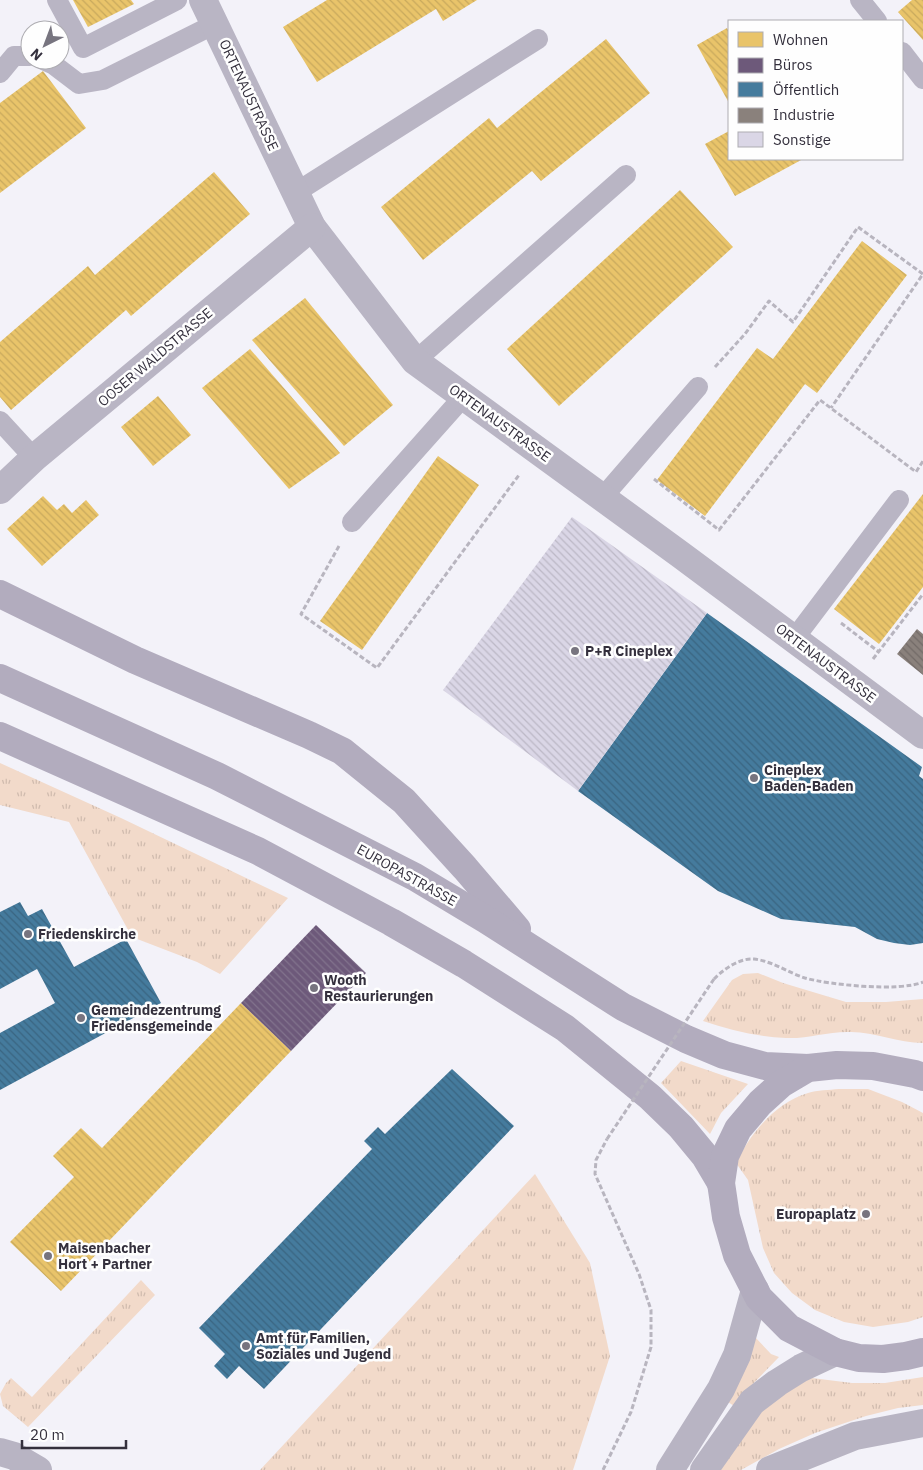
<svg xmlns="http://www.w3.org/2000/svg" width="923" height="1470" font-family="'IBM Plex Sans',sans-serif">
<style>
.grass{fill:url(#grass-tufts)}
.homes{fill:url(#homes-back-hatch)}
.offices{fill:url(#offices-back-hatch)}
.public{fill:url(#public-back-hatch)}
.industry{fill:url(#industry-back-hatch)}
.building{fill:url(#building-back-hatch)}
.lines{fill:none;stroke-linecap:round;stroke-linejoin:round}
.path{stroke:#b8b5bf;stroke-width:3;stroke-dasharray:5 2.5;stroke-linecap:butt}
.lane{stroke:#b9b5c4;stroke-width:20}
.street{stroke:#b9b5c4;stroke-width:28}
.secondary{stroke:#b8b4c3;stroke-width:28}
.primary{stroke:#b2acbe;stroke-width:28}
.path-bridge{stroke:#b8b5bf;stroke-width:3;stroke-dasharray:5 2.5;stroke-linecap:butt}
.poi-dot{fill:#77747f;stroke:#fefefe;stroke-width:2}
.labels{text-anchor:middle;dominant-baseline:central;stroke-width:5;stroke-linejoin:round;paint-order:stroke}
.street-label{font-size:14px;fill:#34303d;stroke:#fefefe}
.poi-label{font-size:14px;font-weight:bold;fill:#34303d;stroke:#fefefe;text-anchor:start}
</style>
<defs>
<pattern id="grass-tufts" width="24" height="20" patternUnits="userSpaceOnUse" patternTransform="scale(1.25)"><rect width="24" height="20" fill="#f2daca"/><path d="M3 7l-1-3M5 7V3M7 7l1-3M15 17l-1-3M17 17v-4M19 17l1-3" fill="none" stroke="#d0bbae"/></pattern>
<pattern id="homes-back-hatch" width="6" height="6" patternUnits="userSpaceOnUse" patternTransform="scale(1.25)"><rect width="6" height="6" fill="#e9c46a"/><path d="M-1 5l2 2M0 0l6 6M5-1l2 2" fill="none" stroke="#c8a95d"/></pattern>
<pattern id="offices-back-hatch" width="6" height="6" patternUnits="userSpaceOnUse" patternTransform="scale(1.25)"><rect width="6" height="6" fill="#6d597a"/><path d="M-1 5l2 2M0 0l6 6M5-1l2 2" fill="none" stroke="#82738d"/></pattern>
<pattern id="public-back-hatch" width="6" height="6" patternUnits="userSpaceOnUse" patternTransform="scale(1.25)"><rect width="6" height="6" fill="#457b9d"/><path d="M-1 5l2 2M0 0l6 6M5-1l2 2" fill="none" stroke="#3a6581"/></pattern>
<pattern id="industry-back-hatch" width="6" height="6" patternUnits="userSpaceOnUse" patternTransform="scale(1.25)"><rect width="6" height="6" fill="#8a817c"/><path d="M-1 5l2 2M0 0l6 6M5-1l2 2" fill="none" stroke="#726a67"/></pattern>
<pattern id="building-back-hatch" width="6" height="6" patternUnits="userSpaceOnUse" patternTransform="scale(1.25)"><rect width="6" height="6" fill="#dad6e6"/><path d="M-1 5l2 2M0 0l6 6M5-1l2 2" fill="none" stroke="#bcb8c6"/></pattern>
</defs>
<rect width="100%" height="100%" fill="#f3f2f9"/>
<g class="grass">
<polygon points="0,763 121,818 288,898 220,974 197,962 132,937 69,822 0,805"/>
<path d="M758 973 783 983 846 1002H886L923 999V1043C898 1043 875 1032 851 1032 829 1031 808 1039 786 1038 758 1037 730 1030 703 1021L732 980 743 974Z"/>
<polygon points="681,1061 748,1084 721,1113 710,1134 661,1083"/>
<path d="M839 1089H868L902 1102 923 1113V1317L908 1322 873 1327 844 1322 815 1310 792 1293 774 1273 763 1248 748 1180 736 1163C750 1134 776 1102 808 1093 817 1090 829 1090 839 1089Z"/>
<polygon points="535,1174 590,1263 610,1356 573,1470 260,1470"/>
<polygon points="141,1280 155,1295 28,1427 3,1406 0,1394 6,1383 11,1378 32,1397"/>
<polygon points="755,1337 771,1354 779,1357 748,1389 734,1406 728,1402"/>
<polygon points="923,1377 923,1405 898,1408 866,1416 815,1433 779,1449 741,1470 714,1470 758,1414 799,1383 812,1378 852,1383 885,1383"/>
</g>
<g class="homes">
<polygon points="73,0 131,0 134,4 88,27"/>
<polygon points="327,0 477,0 443,21 436,9 317,82 283,27"/>
<polygon points="912,0 923,0 923,40 898,12"/>
<polygon points="727,28 729,32 729,103 697,45"/>
<polygon points="606,39 650,93 541,181 532,171 423,260 381,207 489,118 497,128"/>
<polygon points="43,71 86,128 0,193 0,103"/>
<polygon points="729,131 729,159 803,159 735,196 705,144"/>
<polygon points="214,172 250,214 131,316 126,310 11,410 0,397 0,342 88,266 95,275"/>
<polygon points="680,190 733,247 559,406 507,349"/>
<polygon points="862,241 907,275 817,393 805,384 705,516 657,480 757,348 773,359"/>
<polygon points="305,298 393,405 344,446 252,340"/>
<polygon points="250,349 340,453 289,489 202,388"/>
<polygon points="158,396 191,435 153,466 121,427"/>
<polygon points="438,456 479,485 362,650 320,621"/>
<polygon points="923,494 923,587 879,644 834,609"/>
<polygon points="43,496 57,510 64,504 72,513 86,500 99,515 42,566 7,529"/>
<polygon points="241,1003 291,1051 61,1291 10,1242 74,1177 53,1156 81,1128 102,1148"/>
</g>
<polygon class="offices" points="316,925 366,973 291,1051 241,1003"/>
<g class="public">
<polygon points="707,613 922,767 919,776 923,779 923,943 910,945 894,943 877,939 855,927 781,919 718,891 578,791"/>
<polygon points="20,902 28,916 42,909 74,967 126,939 161,1003 0,1090 0,1033 55,1003 37,969 0,989 0,912"/>
<polygon points="452,1069 514,1126 264,1389 239,1366 227,1379 214,1366 225,1354 199,1328 372,1149 364,1141 378,1127 385,1134"/>
</g>
<polygon class="industry" points="917,629 923,634 923,675 897,654"/>
<polygon class="building" points="572,517 707,613 578,791 443,690"/>
<g class="lines">
<g class="path">
<polyline points="715,367 745,334 769,301 793,322 858,227 923,274 831,408"/>
<polyline points="654,479 719,530 820,400 916,472 923,461"/>
<polyline points="339,546 301,614 377,668 519,475"/>
<polyline points="841,623 879,652"/>
<polyline points="873,659 923,594"/>
<path d="M714 979C724 969 739 958 754 959 772 961 789 973 805 978 830 985 900 992 923 982"/>
<polyline points="603,1470 631,1412 651,1347 651,1310 639,1274 595,1174 596,1160 607,1139"/>
</g>
<g class="lane">
<polyline points="57,0 83,48 177,0"/>
<polyline points="860,0 877,21"/>
<polyline points="902,52 923,79"/>
<polyline points="43,60 54,65 79,84 103,80 215,24"/>
<polyline points="0,73 14,56 30,56"/>
<polyline points="295,193 538,39"/>
<polyline points="415,361 626,175"/>
<polyline points="0,421 34,458"/>
<polyline points="602,498 698,387"/>
<polyline points="352,522 464,396"/>
<polyline points="794,639 899,500"/>
</g>
<g class="street">
<polyline points="203,0 312,227 415,361 681,555 923,735"/>
<polyline points="0,490 34,458 312,227"/>
</g>
<g class="secondary">
<polyline points="0,1452 14,1456 38,1470"/>
<polyline points="670,1470 721,1389 737,1355 755,1290"/>
<polyline points="704,1470 752,1402 777,1383 801,1368 835,1352"/>
<polyline points="770,1470 855,1436 923,1423"/>
</g>
<g class="primary">
<polyline points="0,594 135,660 309,735 342,751 404,801 465,868 517,929"/>
<polyline points="0,678 217,776 415,877 485,919 623,1007 686,1039 724,1055 765,1066 808,1068"/>
<polyline points="0,736 258,851 391,922 464,964 565,1028 650,1097 681,1127 705,1156 721,1183"/>
<polyline points="923,1077 915,1074 873,1066 837,1065 808,1068 781,1084 760,1103 738,1129 725,1156 721,1183 726,1217 737,1255 759,1298 789,1328 835,1352 859,1358 883,1359 906,1356 923,1352"/>
</g>
<polyline class="path-bridge" points="607,1139 714,979"/>
</g>
<g class="poi-dot">
<circle cx="575" cy="651" r="5"/>
<circle cx="754" cy="778" r="5"/>
<circle cx="28" cy="934" r="5"/>
<circle cx="314" cy="988" r="5"/>
<circle cx="81" cy="1018" r="5"/>
<circle cx="866" cy="1214" r="5"/>
<circle cx="48" cy="1256" r="5"/>
<circle cx="246" cy="1346" r="5"/>
</g>
<g class="labels">
<g class="street-label">
<text transform="translate(249 95) rotate(65)">ORTENAUSTRASSE</text>
<text transform="translate(155 357) rotate(-40)">OOSER WALDSTRASSE</text>
<text transform="translate(500 423) rotate(36)">ORTENAUSTRASSE</text>
<text transform="translate(826 663) rotate(37)">ORTENAUSTRASSE</text>
<text transform="translate(407 875) rotate(29)">EUROPASTRASSE</text>
</g>
<g class="poi-label">
<text x="585" y="651">P+R Cineplex</text>
<text x="764" y="770">Cineplex<tspan x="764" dy="16">Baden-Baden</tspan></text>
<text x="38" y="934">Friedenskirche</text>
<text x="324" y="980">Wooth<tspan x="324" dy="16">Restaurierungen</tspan></text>
<text x="91" y="1010">Gemeindezentrumg<tspan x="91" dy="16">Friedensgemeinde</tspan></text>
<text x="856" y="1214" text-anchor="end">Europaplatz</text>
<text x="58" y="1248">Maisenbacher<tspan x="58" dy="16">Hort + Partner</tspan></text>
<text x="256" y="1338">Amt für Familien,<tspan x="256" dy="16">Soziales und Jugend</tspan></text>
</g>
</g>
<rect x="728" y="20" width="175" height="140" fill="#fefefe" stroke="#adacb1"/>
<rect x="738" y="32" width="25" height="15" fill="#e9c46a" stroke="#adacb1"/>
<text x="773" y="45" font-size="15" fill="#34303d">Wohnen</text>
<rect x="738" y="58" width="25" height="15" fill="#6d597a" stroke="#adacb1"/>
<text x="773" y="70" font-size="15" fill="#34303d">Büros</text>
<rect x="738" y="82" width="25" height="15" fill="#457b9d" stroke="#adacb1"/>
<text x="773" y="95" font-size="15" fill="#34303d">Öffentlich</text>
<rect x="738" y="108" width="25" height="15" fill="#8a817c" stroke="#adacb1"/>
<text x="773" y="120" font-size="15" fill="#34303d">Industrie</text>
<rect x="738" y="132" width="25" height="15" fill="#dad6e6" stroke="#adacb1"/>
<text x="773" y="145" font-size="15" fill="#34303d">Sonstige</text>
<g transform="translate(45 45) rotate(222)"><circle r="24" fill="#fefefe" stroke="#adacb1"/>
<path d="M0-4L9 19L0 12L-9 19Z" fill="#77747f"/>
<text y="-8" font-size="14" font-weight="bold" text-anchor="middle" fill="#34303d">N</text>
</g>
<path d="M22 1440v8h104v-8" fill="none" stroke="#34303d" stroke-width="2.5"/>
<text x="30" y="1440" font-size="15" fill="#34303d" stroke="#fefefe" stroke-width="4" paint-order="stroke">20 m</text>
</svg>
